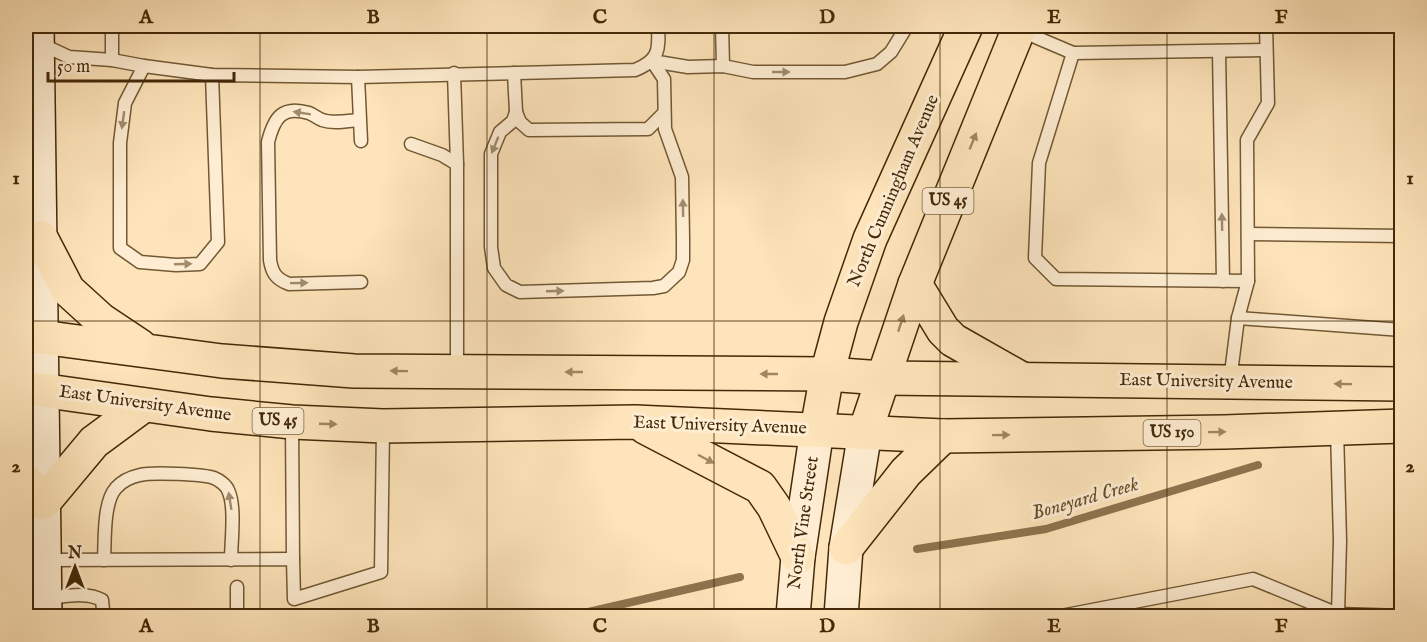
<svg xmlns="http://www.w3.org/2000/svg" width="1427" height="642" font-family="'IM FELL English',serif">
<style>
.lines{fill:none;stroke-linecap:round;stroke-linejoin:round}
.stream{stroke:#8d734e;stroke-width:8}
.lane-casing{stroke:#725834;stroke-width:15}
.secondary-casing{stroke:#432908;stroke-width:36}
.primary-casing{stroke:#432908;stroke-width:36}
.lane{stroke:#feedd2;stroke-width:12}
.secondary{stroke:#feedd2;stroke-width:33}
.primary{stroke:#fee4ba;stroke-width:33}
.oneway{fill:#a08b6d}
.oneway2{fill:#a08661}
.grid{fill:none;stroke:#432908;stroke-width:1.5;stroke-opacity:0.55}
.labels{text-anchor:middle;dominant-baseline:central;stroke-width:6;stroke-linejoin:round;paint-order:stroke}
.shield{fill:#feedd2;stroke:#7b6445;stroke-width:1.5}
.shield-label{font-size:16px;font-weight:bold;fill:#432908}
.street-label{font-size:18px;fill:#432908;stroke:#feedd2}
.water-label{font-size:20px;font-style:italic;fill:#684e2b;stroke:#feedd2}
.neatline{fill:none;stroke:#432908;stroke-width:2}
.grid-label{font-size:20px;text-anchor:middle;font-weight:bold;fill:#432908}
</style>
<rect width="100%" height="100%" fill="#fee4ba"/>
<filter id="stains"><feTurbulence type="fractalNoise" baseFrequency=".00333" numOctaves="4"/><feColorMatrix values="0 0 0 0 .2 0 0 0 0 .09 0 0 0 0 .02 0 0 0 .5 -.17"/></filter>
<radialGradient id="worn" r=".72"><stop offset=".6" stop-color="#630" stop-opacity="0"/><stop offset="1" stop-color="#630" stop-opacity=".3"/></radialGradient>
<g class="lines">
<g class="stream">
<polyline points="917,549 1046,529 1258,465"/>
<polyline points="571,616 740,577"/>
</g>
<defs>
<g id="lane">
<polyline points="112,26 112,60"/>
<polyline points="722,26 723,66"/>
<polyline points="1019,30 1073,53 1266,50"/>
<path d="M41 44 69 57 112 60 144 66 212 75 358 77 635 70C660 60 659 49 658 26"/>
<polyline points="1219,51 1223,281"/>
<polyline points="1073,53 1039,163 1035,258 1056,279 1248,281"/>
<polyline points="652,61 688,67 723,66 753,72 845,72 877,64 891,52 907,26"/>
<polyline points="144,66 125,103 120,143 120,248 140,262 176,265 200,264 218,242 212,75"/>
<polyline points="454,73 457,164 457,369"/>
<polyline points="514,73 516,112 513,121 500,132 491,154 491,247 494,268 506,285 520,292 653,288 664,286 679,272 683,260 683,239 682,177 665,129 664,79 652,61"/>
<polyline points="358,77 361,141"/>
<polyline points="516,112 520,122 529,130 648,129 664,113"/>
<path d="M359 120C347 121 333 124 322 120 317 118 314 115 309 113 282 105 274 118 268 142L270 260C272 273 276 279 289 284L361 282"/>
<polyline points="411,144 442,155 457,164"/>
<polyline points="1248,234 1402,236"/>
<polyline points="1238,318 1402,330"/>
<polyline points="1230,381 1238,318 1248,281 1247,140 1268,103 1266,26"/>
<polyline points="292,423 293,559"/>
<polyline points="1337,430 1340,541 1338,614 1402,616"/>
<polyline points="45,560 293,559 294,599 381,572 383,428"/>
<path d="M104 560C105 541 103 502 116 488 122 481 131 477 140 475 151 472 204 474 214 478 219 480 226 485 228 490 236 506 231 542 231 560"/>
<polyline points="237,587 237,616"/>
<path d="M46 598C63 597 86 591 102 600L103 610"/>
<polyline points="1061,616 1253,579 1338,614 1338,616"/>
</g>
<g id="secondary">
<polyline points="37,26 45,616"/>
<polyline points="793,616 798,557 817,430"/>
<polyline points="841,616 846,548 865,432"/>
</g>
<g id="primary">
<polyline points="26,251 41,238 68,290 101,320 140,346"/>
<polyline points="915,284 943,330 953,340 1020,378"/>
<polyline points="26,335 222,361 354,371 827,374 882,378 1402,384"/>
<polyline points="26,388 211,414 292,422 383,426 635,422 943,436 1224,432 1402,426"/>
<polyline points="645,427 760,487 774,507 798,557"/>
<polyline points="817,430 827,374 841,322 870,239 966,26"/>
<polyline points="865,432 915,284 1020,26"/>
<polyline points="26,481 43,503 94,442 144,405"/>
<polyline points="846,548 906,472 943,436"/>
</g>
</defs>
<use href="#lane" class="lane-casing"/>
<use href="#secondary" class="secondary-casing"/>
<use href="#primary" class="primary-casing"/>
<use href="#lane" class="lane"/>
<use href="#secondary" class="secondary"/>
<use href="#primary" class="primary"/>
</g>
<defs><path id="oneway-solid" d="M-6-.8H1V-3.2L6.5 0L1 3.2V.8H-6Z" transform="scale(1.5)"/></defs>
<g class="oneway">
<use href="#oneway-solid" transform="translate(781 72)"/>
<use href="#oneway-solid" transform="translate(302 113) rotate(-171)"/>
<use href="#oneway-solid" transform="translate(123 120) rotate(98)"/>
<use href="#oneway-solid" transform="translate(495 145) rotate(112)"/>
<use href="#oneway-solid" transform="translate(683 208) rotate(-91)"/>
<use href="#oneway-solid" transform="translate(1222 222) rotate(-91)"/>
<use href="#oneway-solid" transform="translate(183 264) rotate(-2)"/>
<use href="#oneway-solid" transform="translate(299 283) rotate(-1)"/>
<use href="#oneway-solid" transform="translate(555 291) rotate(-2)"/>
<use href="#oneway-solid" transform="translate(230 501) rotate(-99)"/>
</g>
<g class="oneway2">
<use href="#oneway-solid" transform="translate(973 141) rotate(-68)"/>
<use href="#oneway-solid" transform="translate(901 323) rotate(-72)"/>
<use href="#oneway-solid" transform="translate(399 371) rotate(-179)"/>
<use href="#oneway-solid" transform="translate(574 372) rotate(-180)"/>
<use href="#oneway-solid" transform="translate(769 374) rotate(-180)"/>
<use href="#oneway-solid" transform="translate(1343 384) rotate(-179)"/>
<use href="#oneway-solid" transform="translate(328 424) rotate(2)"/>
<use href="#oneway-solid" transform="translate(1217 432) rotate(-1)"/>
<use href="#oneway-solid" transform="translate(1001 435) rotate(-1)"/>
<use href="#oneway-solid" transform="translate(706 459) rotate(28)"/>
</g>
<path class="grid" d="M260 26V616M487 26V616M714 26V616M940 26V616M1167 26V616M26 321H1402"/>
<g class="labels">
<g class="shield">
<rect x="922.5" y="188" width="51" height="26" rx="4.5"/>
<rect x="252.5" y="408" width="51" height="26" rx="4.5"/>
<rect x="1143.5" y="420" width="57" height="26" rx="4.5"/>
</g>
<g class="shield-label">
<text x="948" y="201">US 45</text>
<text x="278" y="421">US 45</text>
<text x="1172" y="433">US 150</text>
</g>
<g class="street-label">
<text transform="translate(894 191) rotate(-67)">North Cunningham Avenue</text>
<text transform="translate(1206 382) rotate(1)">East University Avenue</text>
<text transform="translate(145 404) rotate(8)">East University Avenue</text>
<text transform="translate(720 426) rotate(2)">East University Avenue</text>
<text transform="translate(804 523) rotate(-82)">North Vine Street</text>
</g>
<g class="water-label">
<text transform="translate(1085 499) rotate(-16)">Boneyard Creek</text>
</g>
</g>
<rect width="1427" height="642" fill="none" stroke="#fee4ba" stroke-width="66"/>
<g transform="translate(75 567)" stroke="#feedd2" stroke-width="4.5" paint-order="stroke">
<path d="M0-4.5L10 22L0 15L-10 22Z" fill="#432908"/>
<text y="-9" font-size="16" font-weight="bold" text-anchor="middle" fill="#432908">N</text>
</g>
<path d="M48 72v9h186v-9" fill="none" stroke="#432908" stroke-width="3"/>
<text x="57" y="72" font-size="18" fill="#432908" stroke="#feedd2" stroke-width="4.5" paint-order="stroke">50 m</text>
<rect x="33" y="33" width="1361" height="576" class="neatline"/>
<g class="grid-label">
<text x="146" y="23">A</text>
<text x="373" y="23">B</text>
<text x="600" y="23">C</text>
<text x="827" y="23">D</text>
<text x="1054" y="23">E</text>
<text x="1281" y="23">F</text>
<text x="16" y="184">1</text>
<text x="1410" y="184">1</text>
<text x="16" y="472">2</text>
<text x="1410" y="472">2</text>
<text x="146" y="632">A</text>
<text x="373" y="632">B</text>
<text x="600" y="632">C</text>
<text x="827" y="632">D</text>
<text x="1054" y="632">E</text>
<text x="1281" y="632">F</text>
</g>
<rect width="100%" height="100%" filter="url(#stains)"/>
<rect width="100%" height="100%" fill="url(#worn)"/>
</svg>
